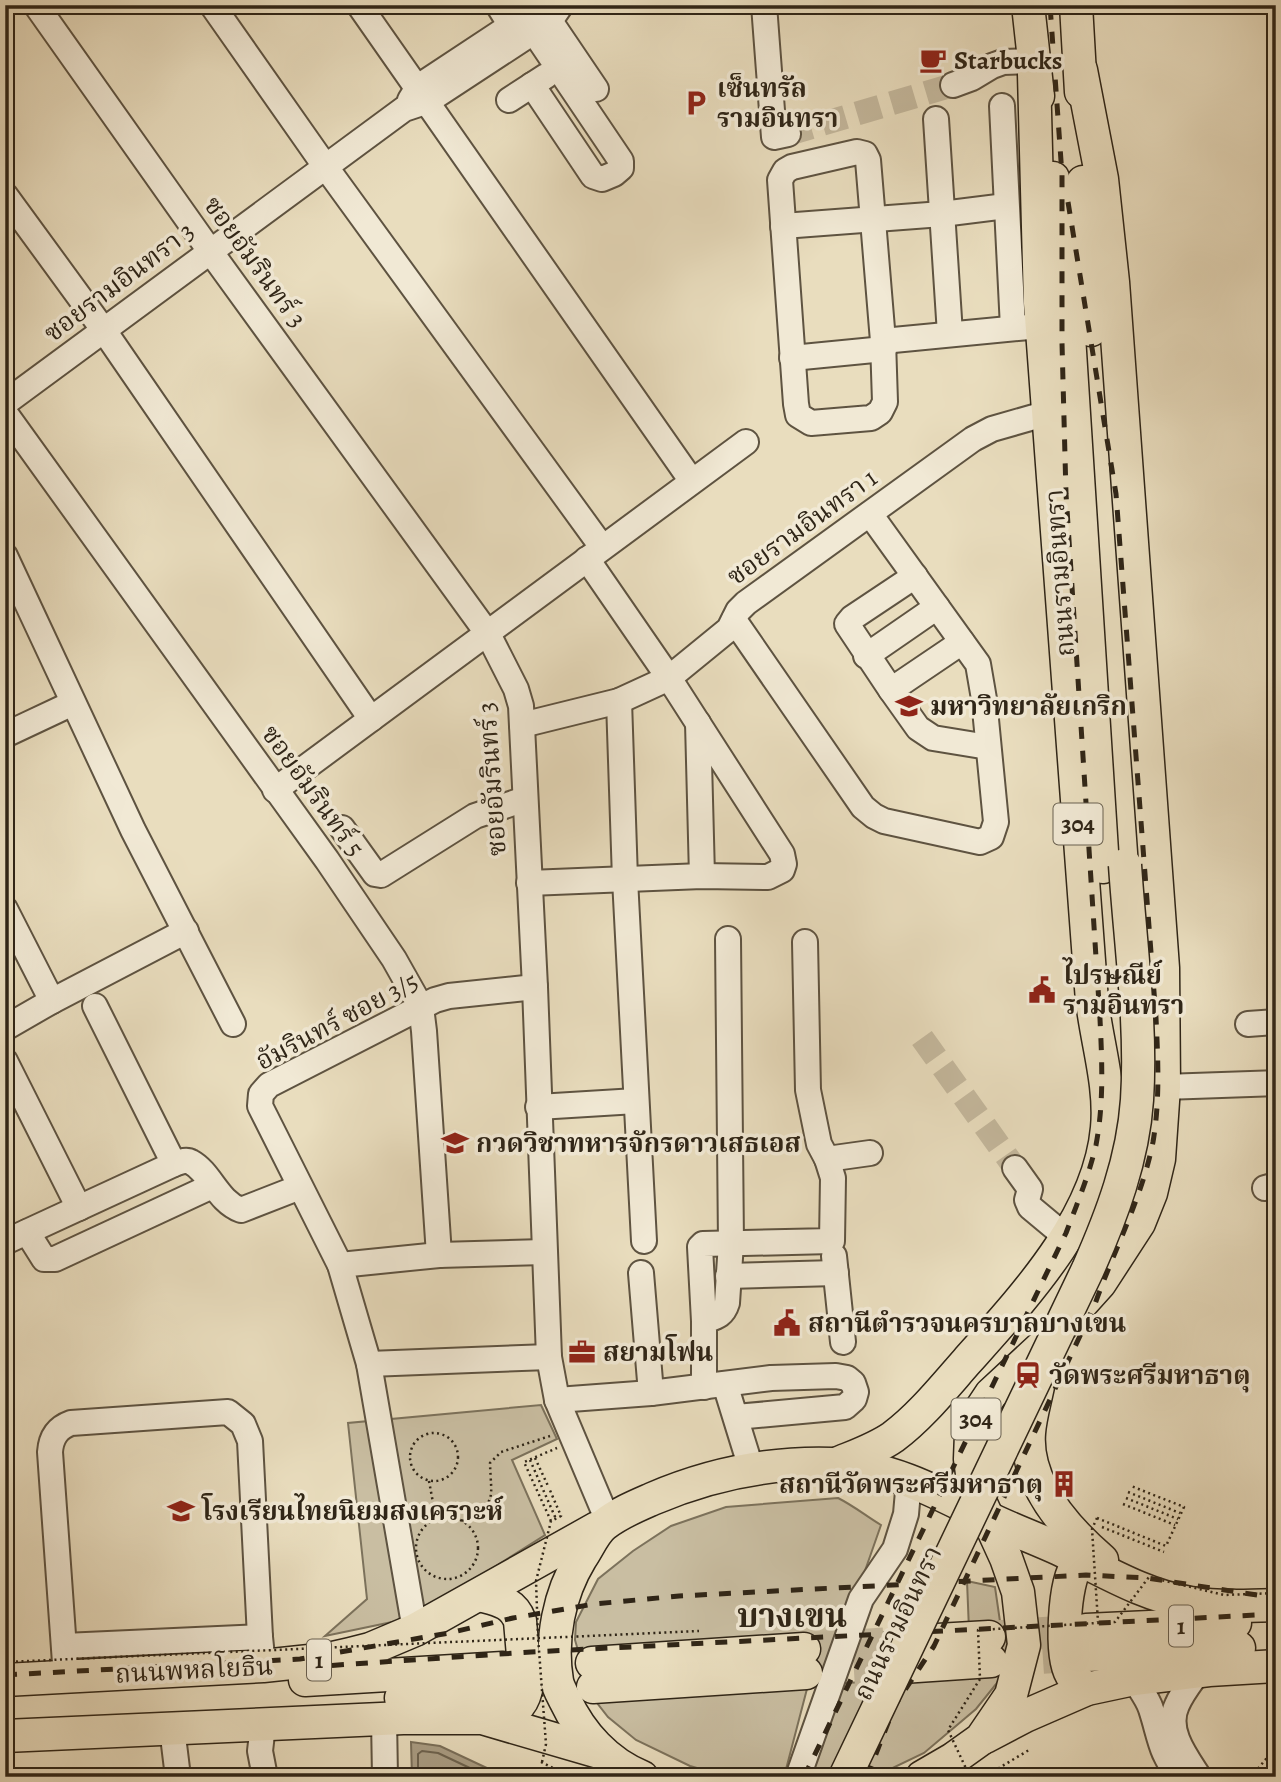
<svg xmlns="http://www.w3.org/2000/svg" width="1281" height="1782" font-family="Alegreya,'Noto Serif Thai',serif">
<style>
.green{fill:#c9bea2;stroke:#7c725c;stroke-width:2}
.water{fill:#aa9e85;stroke:#796e59;stroke-width:2}
.lines{fill:none;stroke-linecap:round;stroke-linejoin:round}
.shore{stroke:#6c624e;stroke-width:2}
.minor-tunnel{stroke:#c4b89d;stroke-width:24;stroke-dasharray:24 12;stroke-linecap:butt}
.major-tunnel{stroke:#c4b89d;stroke-width:32;stroke-dasharray:32 16;stroke-linecap:butt}
.minor-casing{stroke:#5e5341;stroke-width:28}
.major-casing{stroke:#2f2517;stroke-width:35}
.path{stroke:#2f2517;stroke-width:2.5;stroke-dasharray:2 3.5;stroke-linecap:butt}
.minor{stroke:#f1e9d5;stroke-width:24}
.major{stroke:#e9ddbe;stroke-width:32}
.rail{stroke:#2f2517;stroke-width:5;stroke-dasharray:12 12;stroke-linecap:butt}
.major-bridge-casing{stroke:#2f2517;stroke-width:35;stroke-linecap:butt}
.path-bridge{stroke:#2f2517;stroke-width:2.5;stroke-dasharray:2 3.5;stroke-linecap:butt}
.major-bridge{stroke:#e9ddbe;stroke-width:32}
.labels{text-anchor:middle;dominant-baseline:central;stroke-width:7;stroke-linejoin:round;paint-order:stroke}
.shield{fill:#f1e9d5;stroke:#696050;stroke-width:2}
.shield-label{font-size:24px;font-weight:bold;fill:#2f2517}
.poi-label{font-size:26px;font-weight:bold;fill:#2f2517;stroke:#f1e9d5;text-anchor:start}
.street-label{font-size:26px;fill:#2f2517;stroke:#f1e9d5}
.district-label{font-size:33px;font-weight:bold;fill:#2f2517;stroke:#f1e9d5}
</style>
<rect width="100%" height="100%" fill="#e9ddbe"/>
<filter id="stains"><feTurbulence type="fractalNoise" baseFrequency=".00286" numOctaves="4"/><feColorMatrix values="0 0 0 0 .2 0 0 0 0 .09 0 0 0 0 .02 0 0 0 .5 -.17"/></filter>
<radialGradient id="worn" r=".72"><stop offset=".6" stop-color="#630" stop-opacity="0"/><stop offset="1" stop-color="#630" stop-opacity=".3"/></radialGradient>
<g class="green">
<polygon points="541,1405 557,1439 512,1460 545,1535 416,1617 325,1636 367,1599 348,1423"/>
<path d="M838 1498C854 1506 866 1516 881 1525L840 1642 683 1651 579 1654 575 1640 576 1622 598 1579 633 1551 671 1526 726 1507Z"/>
<polygon points="967,1581 995,1587 1004,1649 1001,1678 976,1709 924,1753 874,1777 809,1777 843,1683 991,1677 993,1634 969,1630"/>
<polygon points="808,1685 784,1777 728,1777 690,1766 636,1740 608,1717 594,1699"/>
</g>
<polygon class="water" points="411,1742 440,1746 506,1777 412,1777"/>
<g class="lines">
<polyline class="shore" points="418,1777 418,1754 422,1751 438,1753 489,1777"/>
<g class="minor-tunnel">
<polyline points="788,134 953,85"/>
<polyline points="922,1038 1015,1168"/>
</g>
<g class="major-tunnel">
<polyline points="989,1637 1086,1630"/>
<polyline points="804,1649 903,1642"/>
<polyline points="995,1661 1087,1655"/>
<polyline points="806,1673 902,1667"/>
</g>
<defs>
<g id="minor">
<polyline points="36,5 210,251 488,634 516,689 521,706 535,987 549,1357 557,1400 608,1521"/>
<polyline points="212,5 325,166 602,547"/>
<polyline points="359,5 691,480"/>
<polyline points="498,5 518,37"/>
<polyline points="764,5 774,137 788,134"/>
<polyline points="550,21 596,89"/>
<polyline points="532,85 593,176 602,179 614,174 621,168 621,161 534,32"/>
<polyline points="953,85 972,78 992,66 1003,62 1032,61"/>
<polyline points="410,100 418,87 524,17 541,8 560,5"/>
<polyline points="509,100 546,76"/>
<polyline points="1002,106 1013,328"/>
<polyline points="936,119 950,334"/>
<polygon points="857,152 865,154 868,160 883,341 885,402 880,412 871,418 811,423 798,415 796,404 780,180 785,171 792,167"/>
<polyline points="5,195 105,332 371,719"/>
<polyline points="783,226 942,214 1006,206"/>
<polyline points="883,341 1029,327"/>
<polyline points="792,358 884,349"/>
<polyline points="5,403 404,109 428,101 550,21 561,5"/>
<polyline points="5,413 327,860 394,959 421,1007 424,1031 439,1255"/>
<polyline points="5,556 133,830 233,1024"/>
<polyline points="734,620 863,807 874,816 884,821 980,842 991,837 996,822 984,699 978,664 870,514"/>
<polyline points="962,642 891,690 918,728 933,738 988,747"/>
<polyline points="866,656 937,607"/>
<polyline points="891,690 847,624 852,618 915,576"/>
<polyline points="619,701 625,879 644,1241"/>
<polyline points="698,723 702,876"/>
<polyline points="522,725 619,701 669,678 729,629 738,611 746,603 973,439 992,429 1048,413"/>
<polyline points="5,735 73,703"/>
<polyline points="275,790 746,442"/>
<polyline points="342,828 375,874 381,875 475,816 525,799"/>
<polyline points="529,883 702,876 768,877 782,870 784,864 782,854 669,678 587,559"/>
<polyline points="5,909 52,1001 5,1028"/>
<polyline points="52,1001 186,931"/>
<polyline points="95,1006 174,1164"/>
<polyline points="1248,1024 1276,1022"/>
<polyline points="5,1061 79,1208"/>
<polyline points="1164,1087 1276,1083"/>
<polyline points="538,1107 636,1101"/>
<polyline points="827,1159 870,1153"/>
<polyline points="1015,1168 1030,1189 1027,1200 1030,1207 1066,1237"/>
<polyline points="1265,1188 1276,1185"/>
<polyline points="27,1232 44,1259 55,1259 212,1186"/>
<path d="M5 1242 174 1164C180 1162 186 1159 191 1162 211 1173 217 1201 241 1210L300 1187"/>
<polyline points="834,1256 843,1342"/>
<polyline points="340,1265 439,1255 544,1252"/>
<polyline points="641,1273 651,1393"/>
<polyline points="728,1276 836,1273"/>
<polyline points="704,1321 700,1247 703,1244 832,1241 833,1178 827,1159 819,1144 808,1090 805,942"/>
<polyline points="369,1364 549,1357"/>
<polyline points="725,1384 751,1468"/>
<path d="M704 1387V1321C716 1317 723 1316 727 1303L731 1243 728 939"/>
<polyline points="557,1400 651,1393 771,1378 836,1376 847,1378 853,1383 856,1392 854,1399 845,1407 736,1417"/>
<polyline points="415,1630 369,1364 340,1265 260,1106 261,1094 269,1085 435,1000 449,996 535,987"/>
<polyline points="64,1646 260,1637"/>
<path d="M1198 1672C1191 1682 1182 1693 1177 1705 1165 1730 1186 1757 1199 1777"/>
<path d="M66 1677 50 1452C51 1438 57 1428 71 1423L228 1412 243 1424 250 1441 260 1637 263 1666"/>
<path d="M1134 1679C1140 1689 1148 1699 1151 1709 1160 1736 1160 1754 1180 1777"/>
<polyline points="384,1719 385,1777"/>
<polyline points="263,1725 260,1751 265,1777"/>
<polyline points="172,1728 178,1777"/>
<polyline points="798,1777 861,1599 895,1549 906,1514 909,1480"/>
</g>
<g id="major">
<polyline points="1028,5 1038,96"/>
<polyline points="1076,5 1081,92"/>
<polyline points="1053,178 1066,289 1103,867"/>
<polyline points="1083,182 1091,330"/>
<path d="M1038 1386C1035 1401 1030 1418 1029 1433 1025 1484 1066 1529 1102 1560"/>
<path d="M836 1464C855 1456 876 1449 893 1437 921 1416 944 1387 967 1361 1025 1296 1099 1217 1107 1128 1111 1086 1097 1043 1092 1001L1040 303 1034 74"/>
<path d="M480 1595C498 1600 513 1602 520 1621L526 1690C522 1706 514 1712 498 1715"/>
<polyline points="1086,1630 1235,1623"/>
<polyline points="903,1642 989,1637"/>
<polyline points="1087,1655 1239,1648"/>
<polyline points="592,1663 804,1649"/>
<polyline points="902,1667 991,1661"/>
<polyline points="5,1680 263,1666 328,1659 350,1654 370,1649 415,1630 597,1528"/>
<polyline points="305,1680 503,1668"/>
<polyline points="593,1687 806,1673"/>
<path d="M1087 1689C1082 1685 1075 1680 1071 1674 1060 1655 1064 1582 1077 1565L1088 1563"/>
<polyline points="401,1698 505,1693"/>
<polyline points="5,1736 403,1718 482,1718 602,1753"/>
<polyline points="985,1737 1025,1716 1087,1689 1134,1679 1209,1670 1276,1666"/>
<path d="M642 1777C607 1763 581 1734 565 1700 562 1694 558 1687 557 1681 550 1639 559 1594 581 1558 588 1548 595 1531 605 1524 619 1513 636 1506 652 1499 710 1474 769 1462 832 1464 889 1466 937 1492 986 1517 1010 1529 1035 1538 1059 1549 1101 1569 1144 1596 1191 1603 1219 1607 1247 1606 1276 1605"/>
<polyline points="922,1777 953,1759 981,1739 1011,1695 1024,1645 1018,1592 1006,1558 974,1488 970,1459 971,1434 979,1412 991,1394 1046,1343 1100,1283 1139,1223 1151,1193 1159,1159 1164,1087 1163,968 1113,282 1102,179 1081,70"/>
</g>
</defs>
<use href="#minor" class="minor-casing"/>
<use href="#major" class="major-casing"/>
<g class="path">
<circle cx="434" cy="1457" r="24"/>
<polyline points="535,1458 549,1488"/>
<polyline points="530,1460 556,1519"/>
<polyline points="429,1481 436,1519"/>
<polyline points="1128,1492 1180,1513"/>
<polyline points="1126,1498 1178,1519"/>
<polyline points="1123,1504 1175,1525"/>
<circle cx="447" cy="1548" r="31"/>
<polyline points="1097,1518 1166,1546 1184,1507 1131,1486"/>
<path d="M462 1521C498 1502 491 1500 490 1463L501 1452 550 1436"/>
<polyline points="551,1521 524,1462 557,1448"/>
<polyline points="1102,1527 1164,1552"/>
<polyline points="541,1762 571,1777"/>
<polyline points="984,1777 1029,1750"/>
<polyline points="1251,1777 1276,1747"/>
</g>
<use href="#minor" class="minor"/>
<use href="#major" class="major"/>
<g class="rail">
<polyline points="308,1667 531,1652 1276,1614"/>
<polyline points="5,1675 300,1659 449,1633 513,1618 594,1604 679,1596 1086,1575 1147,1578 1276,1598"/>
<path d="M804 1777 1066 1233C1077 1204 1089 1175 1096 1145 1104 1103 1102 1061 1100 1019L1066 494 1062 343V175L1050 5"/>
<path d="M867 1777 895 1705 934 1646 1095 1304C1114 1250 1142 1198 1153 1142 1160 1101 1158 1059 1156 1018L1116 494 1068 202"/>
</g>
<defs>
<path id="major-bridge" d="M845 1777 1088 1269C1112 1215 1133 1159 1137 1100 1142 1025 1130 941 1125 865"/>
</defs>
<use href="#major-bridge" class="major-bridge-casing"/>
<g class="path-bridge">
<polyline points="1097,1518 1092,1529 1098,1622"/>
<polyline points="5,1662 699,1631"/>
<polyline points="542,1762 546,1744 538,1637 536,1581 551,1521 561,1516 549,1488"/>
<polyline points="970,1777 948,1730 980,1679 978,1630 1115,1622 1149,1577 1224,1595 1276,1593"/>
</g>
<use href="#major-bridge" class="major-bridge"/>
</g>
<defs>
<symbol id="cafe-bare" viewBox="-9 -9 18 18"><path d="M-5.5-4.5H6V0H3Q3 3.5 0 3.5H-2.5Q-5.5 3.5-5.5 0ZM3-3.2v2h1.7v-2ZM-6 4.5H4V6H-6Z" fill="#8f2418" stroke="#f1e9d5" stroke-width="2.5" paint-order="stroke"/></symbol>
<symbol id="parking-bare" viewBox="-9 -9 18 18"><path d="M-3.5-5.5H1a3.5 3.5 0 0 1 0 7H-1V5.5H-3.5ZM-1-3.4V-.6H.8a1.4 1.4 0 0 0 0-2.8Z" fill="#8f2418" stroke="#f1e9d5" stroke-width="2.5" paint-order="stroke"/></symbol>
<symbol id="university-bare" viewBox="-9 -9 18 18"><path d="M0-5L7-2L0 1L-7-2ZM-4 1L0 2.5L4 1V4Q0 6-4 4Z" fill="#8f2418" stroke="#f1e9d5" stroke-width="2.5" paint-order="stroke"/></symbol>
<symbol id="civic-bare" viewBox="-9 -9 18 18"><path d="M-.6-6.5H3V-4.5H.6V-3L4-1V1h2V6H-6V1h2V-1L-.6-3ZM-1.2 2.5V6h2.4V2.5Z" fill="#8f2418" stroke="#f1e9d5" stroke-width="2.5" paint-order="stroke"/></symbol>
<symbol id="school-bare" viewBox="-9 -9 18 18"><path d="M0-5L7-2L0 1L-7-2ZM-4 1L0 2.5L4 1V4Q0 6-4 4Z" fill="#8f2418" stroke="#f1e9d5" stroke-width="2.5" paint-order="stroke"/></symbol>
<symbol id="office-bare" viewBox="-9 -9 18 18"><path d="M-6-3h4V-5.5h4V-3h4V5H-6ZM-1-4.5V-3h2v-1.5ZM-6 0V1H6V0Z" fill="#8f2418" stroke="#f1e9d5" stroke-width="2.5" paint-order="stroke"/></symbol>
<symbol id="station-bare" viewBox="-9 -9 18 18"><path d="M-3-6H3Q5-6 5-4V2Q5 4 3 4L4.5 6H3L1.5 4h-3L-3 6H-4.5L-3 4Q-5 4-5 2V-4Q-5-6-3-6ZM-3.5-4v3h7v-3ZM-3.5 1v1.5H-2V1ZM2 1v1.5H3.5V1Z" fill="#8f2418" stroke="#f1e9d5" stroke-width="2.5" paint-order="stroke"/></symbol>
<symbol id="building-bare" viewBox="-9 -9 18 18"><path d="M-4-6H4V6H1V3H-1V6H-4ZM-2.5-4.3h1.7v1.8h-1.7ZM.8-4.3h1.7v1.8H.8ZM-2.5-1h1.7V.8h-1.7ZM.8-1h1.7V.8H.8Z" fill="#8f2418" stroke="#f1e9d5" stroke-width="2.5" paint-order="stroke"/></symbol>
</defs>
<g fill-rule="evenodd">
<use href="#cafe-bare" x="914" y="41" width="38" height="38"/>
<use href="#parking-bare" x="677" y="84" width="38" height="38"/>
<use href="#university-bare" x="890" y="687" width="38" height="38"/>
<use href="#civic-bare" x="1023" y="971" width="38" height="38"/>
<use href="#school-bare" x="436" y="1124" width="38" height="38"/>
<use href="#civic-bare" x="768" y="1304" width="38" height="38"/>
<use href="#office-bare" x="563" y="1333" width="38" height="38"/>
<use href="#station-bare" x="1009" y="1356" width="38" height="38"/>
<use href="#building-bare" x="1045" y="1465" width="38" height="38"/>
<use href="#school-bare" x="162" y="1492" width="38" height="38"/>
</g>
<g class="labels">
<g class="shield">
<rect x="1053.5" y="803.5" width="49" height="41" rx="5"/>
<rect x="951.5" y="1398.5" width="49" height="41" rx="5"/>
<rect x="1169" y="1605.5" width="24" height="41" rx="5"/>
<rect x="307" y="1639.5" width="24" height="41" rx="5"/>
</g>
<g class="shield-label">
<text x="1078" y="824">304</text>
<text x="976" y="1419">304</text>
<text x="1181" y="1626">1</text>
<text x="319" y="1660">1</text>
</g>
<g class="poi-label">
<text x="954" y="60">Starbucks</text>
<text x="717" y="88">เซ็นทรัล<tspan x="717" dy="30">รามอินทรา</tspan></text>
<text x="930" y="706">มหาวิทยาลัยเกริก</text>
<text x="1063" y="975">ไปรษณีย์<tspan x="1063" dy="30">รามอินทรา</tspan></text>
<text x="476" y="1143">กวดวิชาทหารจักรดาวเสธเอส</text>
<text x="808" y="1323">สถานีตำรวจนครบาลบางเขน</text>
<text x="603" y="1352">สยามโฟน</text>
<text x="1049" y="1375">วัดพระศรีมหาธาตุ</text>
<text x="1043" y="1484" text-anchor="end">สถานีวัดพระศรีมหาธาตุ</text>
<text x="202" y="1511">โรงเรียนไทยนิยมสงเคราะห์</text>
</g>
<g class="street-label">
<text transform="translate(255 262) rotate(54)">ซอยอัมรินทร์ 3</text>
<text transform="translate(119 282) rotate(-37)">ซอยรามอินทรา 3</text>
<text transform="translate(802 527) rotate(-36)">ซอยรามอินทรา 1</text>
<text transform="translate(1060 573) rotate(-94)">ถนนรามอินทรา</text>
<text transform="translate(492 779) rotate(-94)">ซอยอัมรินทร์ 3</text>
<text transform="translate(313 791) rotate(54)">ซอยอัมรินทร์ 5</text>
<text transform="translate(337 1021) rotate(-28)">อัมรินทร์ ซอย 3/5</text>
<text transform="translate(898 1623) rotate(-64)">ถนนรามอินทรา</text>
<text transform="translate(194 1670) rotate(-3)">ถนนพหลโยธิน</text>
</g>
<g class="district-label">
<text x="792" y="1615">บางเขน</text>
</g>
</g>
<rect width="1281" height="1782" fill="none" stroke="#e9ddbe" stroke-width="28"/>
<rect x="7" y="7" width="1267" height="1768" fill="none" stroke="#2f2517" stroke-width="3.5"/>
<rect x="14" y="14" width="1253" height="1754" fill="none" stroke="#2f2517" stroke-width="2"/>
<rect width="100%" height="100%" filter="url(#stains)"/>
<rect width="100%" height="100%" fill="url(#worn)"/>
</svg>
